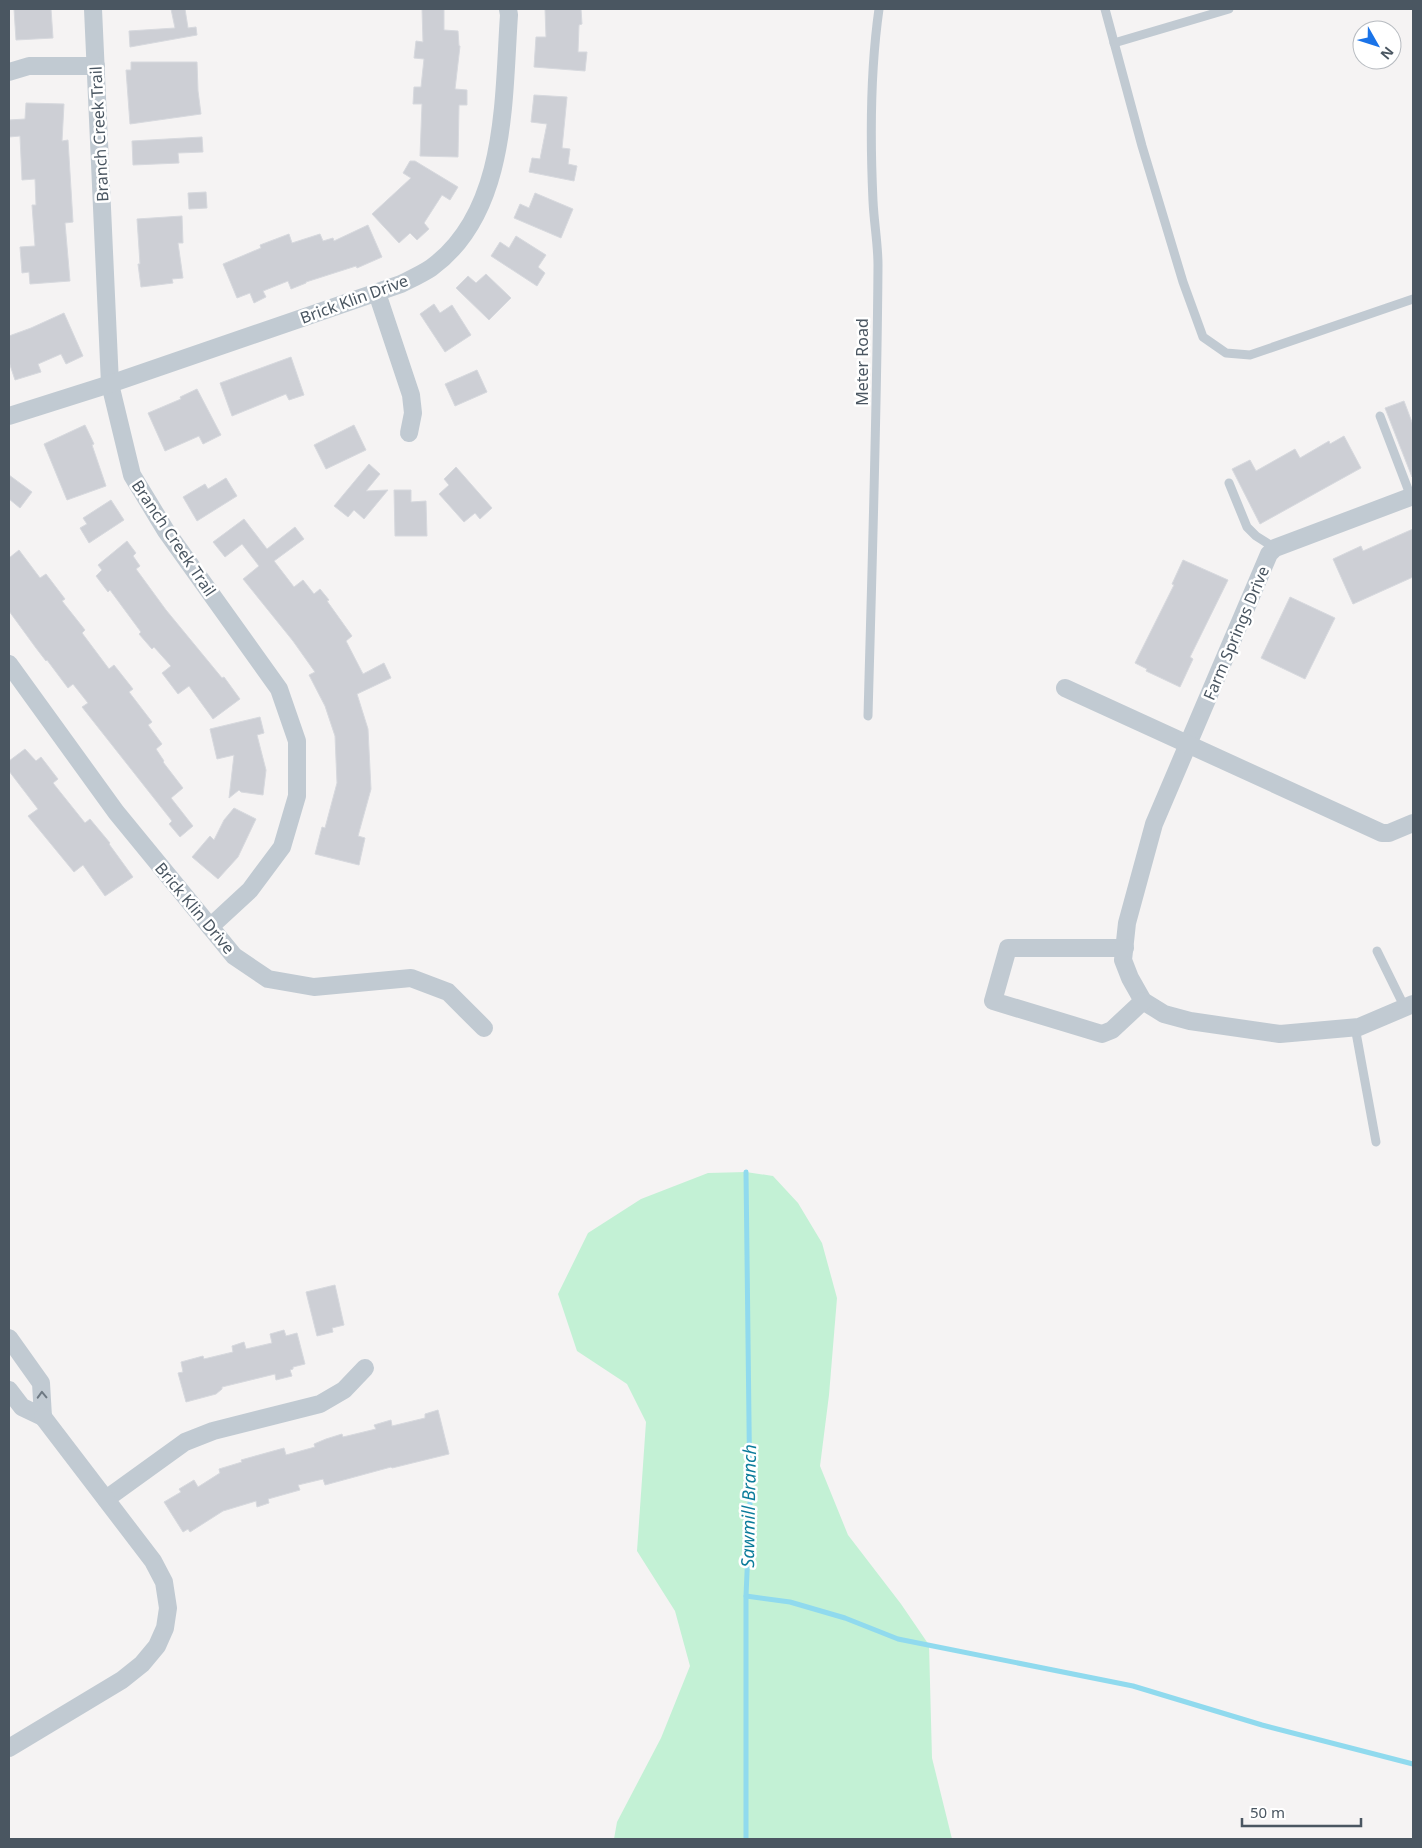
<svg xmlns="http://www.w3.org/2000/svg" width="1422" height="1848" font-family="'Noto Sans',sans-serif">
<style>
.green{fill:#c3f1d5}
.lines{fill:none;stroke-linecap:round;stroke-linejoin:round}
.stream{stroke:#90daee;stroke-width:5}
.building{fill:#cdcfd5;stroke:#d7d9de}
.service{stroke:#c1cad2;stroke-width:9}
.minor{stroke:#c1cad2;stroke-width:18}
.oneway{stroke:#6e7983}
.labels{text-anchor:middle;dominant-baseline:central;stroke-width:5;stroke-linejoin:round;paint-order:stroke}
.street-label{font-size:16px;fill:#4a5661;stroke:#fff}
.water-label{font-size:18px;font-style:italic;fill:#0c7c9b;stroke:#fff}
</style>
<rect width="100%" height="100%" fill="#f5f3f3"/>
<polygon class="green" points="746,1172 773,1176 798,1203 822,1243 837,1298 829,1395 820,1466 848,1535 901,1604 929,1645 932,1758 952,1839 614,1839 617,1822 661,1738 690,1666 675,1611 637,1551 646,1422 627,1384 577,1351 558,1294 588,1233 641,1199 708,1173"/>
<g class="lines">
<g class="stream">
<polyline points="746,1596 790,1602 845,1618 898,1639 1133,1686 1262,1725 1413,1764"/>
<polyline points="746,1839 746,1596 750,1504 746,1172"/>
</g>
</g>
<g class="building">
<polygon points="14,9 51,9 53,38 16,40"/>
<polygon points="171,9 185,9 188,28 196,27 197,35 130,47 129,31 175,28"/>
<polygon points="422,9 444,9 444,30 458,31 459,46 460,46 455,89 467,90 467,105 459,105 458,157 420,156 422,104 413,104 414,87 421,87 424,59 414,58 416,41 423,42"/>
<polygon points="545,9 581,9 582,24 579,25 578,52 587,52 585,71 534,67 536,37 546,37"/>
<polygon points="131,62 197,62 198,91 201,114 130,124 126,70 131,70"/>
<polygon points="534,95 567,97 562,148 570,149 568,164 577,166 574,181 529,172 532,158 540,159 547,124 531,122"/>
<polygon points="26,103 64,104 62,141 68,140 73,222 65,223 70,281 30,284 29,272 22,273 20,247 35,246 32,205 36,205 35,179 22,180 20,136 9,137 9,120 25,119"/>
<polygon points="202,137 203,152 178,153 179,163 133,165 132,141"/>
<polygon points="410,161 415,161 458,187 450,200 442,195 424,223 429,229 417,240 410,233 399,243 372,214 411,178 403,173"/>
<polygon points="206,192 207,208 189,209 188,193"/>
<polygon points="535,193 573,209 561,238 514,218 520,204 529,208"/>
<polygon points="182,216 183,243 178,243 183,278 172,279 173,283 141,287 138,264 140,264 137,219"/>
<polygon points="368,225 382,257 357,268 356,266 306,282 306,283 291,289 288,281 263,291 266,297 254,303 250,293 237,298 223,264 261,248 260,245 289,234 292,243 320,234 323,241 333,238 334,241"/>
<polygon points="516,236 546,255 538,267 545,273 537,286 491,256 500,242 509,248"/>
<polygon points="486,274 511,298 489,320 456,288 468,276 476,283"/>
<polygon points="434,304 440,313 452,305 471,335 445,352 420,314"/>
<polygon points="64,313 83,356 66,364 61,354 38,364 41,372 15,380 9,362 9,336 31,328"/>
<polygon points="291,357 304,395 289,400 286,394 232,416 220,383"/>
<polygon points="477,370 487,392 455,406 445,384"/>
<polygon points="197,389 221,435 203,444 199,436 165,451 148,413 181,399 180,397"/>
<polygon points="1404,401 1413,425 1412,477 1385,408"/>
<polygon points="85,425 94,444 92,445 106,486 67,500 44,444"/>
<polygon points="354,425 366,450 326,469 314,445"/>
<polygon points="1344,436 1361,468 1260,524 1232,469 1250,460 1256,471 1295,449 1300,458 1329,441 1330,444"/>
<polygon points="369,464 380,474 366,491 388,490 364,519 354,510 348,517 334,506"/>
<polygon points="456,467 492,508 480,519 475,513 464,522 439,494 449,485 444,479"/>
<polygon points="9,475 32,492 20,508 9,499"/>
<polygon points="226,478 237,496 197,521 183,497 205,484 208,489"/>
<polygon points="394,490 411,490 411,502 426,501 427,536 395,536"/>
<polygon points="111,500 124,520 89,543 80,528 87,524 83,518"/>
<polygon points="244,519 267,549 295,527 304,539 274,561 294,587 303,580 314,594 320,589 329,600 327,601 352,636 346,641 363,674 384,663 391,678 357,694 368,729 371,789 358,836 365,838 359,865 315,854 322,827 325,828 337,783 335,736 325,706 309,675 315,672 293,641 243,579 259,566 242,544 225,557 213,542"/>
<polygon points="1413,529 1413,577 1353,604 1333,559 1361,546 1363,551"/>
<polygon points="127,541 136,553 133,556 140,566 136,569 166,610 222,678 224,677 240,699 213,719 189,686 178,694 162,673 171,666 154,647 152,649 139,634 141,632 110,590 108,592 96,576 102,570 98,565"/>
<polygon points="19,550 40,578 46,574 65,599 62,601 85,630 82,633 109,669 114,665 133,689 129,692 152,722 148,725 162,744 156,749 164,761 163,762 183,788 171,798 193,826 180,837 169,824 172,821 82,707 88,703 73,684 68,688 47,660 46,661 36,648 9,611 9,558"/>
<polygon points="1183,560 1228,580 1190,657 1193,659 1180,687 1146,671 1147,669 1135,663 1174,585 1172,584"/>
<polygon points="1290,597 1335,618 1305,679 1261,658"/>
<polygon points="260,717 264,733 257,735 266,770 263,795 241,792 239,790 229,798 234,755 217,759 210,729"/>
<polygon points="25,749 36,761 41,757 58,779 53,783 85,823 90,819 110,843 109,844 133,877 105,896 83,865 74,872 28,816 38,809 9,771 9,761"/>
<polygon points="234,808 256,819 238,857 218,879 192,857 210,836 214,840 224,820"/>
<polygon points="335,1285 344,1325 332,1328 333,1332 317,1336 306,1292"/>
<polygon points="284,1330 286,1336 297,1333 305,1364 293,1367 293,1369 290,1370 292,1376 276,1380 275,1374 222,1387 222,1389 216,1394 186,1402 178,1373 183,1372 181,1362 203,1356 204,1359 233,1352 232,1346 244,1342 246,1349 272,1343 270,1334"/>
<polygon points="438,1410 449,1454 392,1468 391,1467 325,1485 323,1479 298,1485 300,1490 268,1499 269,1503 257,1507 256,1501 223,1511 190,1532 188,1529 183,1532 164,1502 181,1492 179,1489 194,1480 198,1487 220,1473 219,1469 242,1462 241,1460 284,1448 286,1455 315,1447 314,1444 326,1439 342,1434 343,1437 376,1429 374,1425 391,1420 392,1426 425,1418 425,1414"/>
</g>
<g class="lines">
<g class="service">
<polyline points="1105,9 1142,146 1183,282 1203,337 1226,353 1250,355 1413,299"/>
<polyline points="1114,43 1229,9"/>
<polyline points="1380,416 1411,497"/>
<polyline points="1229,483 1247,527 1256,536 1275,548"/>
<path d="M868 716C872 566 877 416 878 265 878 244 874 223 873 201 870 137 870 72 879 9"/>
<polyline points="1377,951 1405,1008"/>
<polyline points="1355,1027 1376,1142"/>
</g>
<g class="minor">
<polyline points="93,9 110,384 132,475 166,531 279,689 297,741 297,796 282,847 250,890 210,927"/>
<polyline points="9,72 29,66 96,66"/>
<polyline points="377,293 411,395 413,413 409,433"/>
<path d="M9 416 110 384 401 284C411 279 422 274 431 268 508 212 503 99 509 15L508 9"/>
<polyline points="1413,496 1275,548 1269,554 1154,824 1127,923 1123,960 1130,978 1143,1001 1164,1014 1190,1021 1280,1034 1359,1027 1413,1004"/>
<polyline points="9,664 116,812 234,956 268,979 314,987 411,978 448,992 484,1028"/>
<polyline points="1065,688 1382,833 1389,833 1413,823"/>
<polyline points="1125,948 1008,948 993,1001 1102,1034 1112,1030 1143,1001"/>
<polyline points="9,1338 41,1383 43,1417 22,1407 9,1390"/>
<polyline points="106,1499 185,1442 213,1431 320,1404 344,1390 365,1368"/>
<polyline points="9,1748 122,1680 142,1664 157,1646 165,1628 168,1608 164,1582 153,1561 43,1417"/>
</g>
</g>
<defs><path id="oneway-chevron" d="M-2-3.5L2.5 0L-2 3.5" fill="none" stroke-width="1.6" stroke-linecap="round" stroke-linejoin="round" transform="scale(1.25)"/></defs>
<use class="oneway" href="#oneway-chevron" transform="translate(42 1395) rotate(-92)"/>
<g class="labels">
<g class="street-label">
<text transform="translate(99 134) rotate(-93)">Branch Creek Trail</text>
<text transform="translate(354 299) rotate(-20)">Brick Klin Drive</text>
<text transform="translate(862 362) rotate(-90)">Meter Road</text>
<text transform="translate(174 538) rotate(56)">Branch Creek Trail</text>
<text transform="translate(1236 633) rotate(-67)">Farm Springs Drive</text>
<text transform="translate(195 908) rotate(50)">Brick Klin Drive</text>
</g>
<g class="water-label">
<text transform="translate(748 1506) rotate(-89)">Sawmill Branch</text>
</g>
</g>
<rect width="1422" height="1848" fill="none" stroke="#4a5661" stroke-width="20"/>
<g transform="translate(1377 45) rotate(129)"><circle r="24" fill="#ffffff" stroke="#b7bbc0"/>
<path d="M0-4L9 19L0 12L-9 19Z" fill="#1a73e8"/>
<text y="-8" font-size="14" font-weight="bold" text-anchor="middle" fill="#4a5661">N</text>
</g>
<path d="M1242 1818v8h119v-8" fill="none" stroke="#4a5661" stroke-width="2.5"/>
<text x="1250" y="1818" font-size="15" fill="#4a5661" stroke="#ffffff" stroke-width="4" paint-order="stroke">50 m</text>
</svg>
